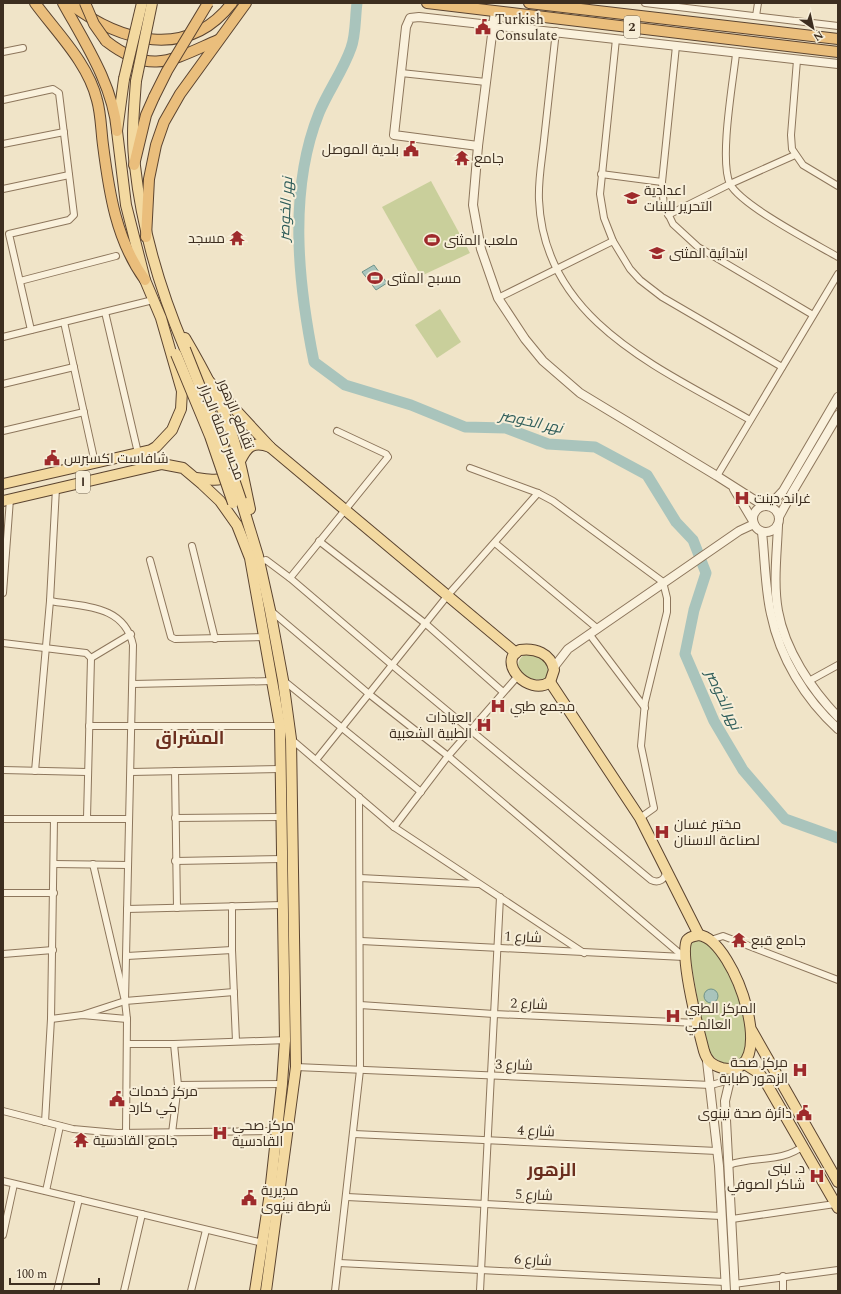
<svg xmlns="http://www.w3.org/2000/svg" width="841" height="1294" font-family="Spectral,Cairo,serif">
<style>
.green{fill:#c9cf9b}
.water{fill:#a9c4bc;stroke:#6f938a}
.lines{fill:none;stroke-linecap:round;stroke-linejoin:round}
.river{stroke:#a9c4bc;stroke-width:11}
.minor-casing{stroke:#8d765c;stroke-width:8}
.tertiary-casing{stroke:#8d765c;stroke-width:10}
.primary-casing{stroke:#5b4430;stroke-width:12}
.trunk-casing{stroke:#5b4430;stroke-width:12}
.minor{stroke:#faf1dc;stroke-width:6}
.tertiary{stroke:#faf1dc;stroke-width:8}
.primary{stroke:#f3d9a0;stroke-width:10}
.trunk{stroke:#eabe7c;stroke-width:10}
.primary-bridge-casing{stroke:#5b4430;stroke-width:12;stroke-linecap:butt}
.trunk-bridge-casing{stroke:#5b4430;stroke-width:12;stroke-linecap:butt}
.primary-bridge{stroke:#f3d9a0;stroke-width:10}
.trunk-bridge{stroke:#eabe7c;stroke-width:10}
.labels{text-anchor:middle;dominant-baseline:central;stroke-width:4;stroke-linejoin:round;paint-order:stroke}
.shield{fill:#f7eed8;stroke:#756857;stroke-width:1}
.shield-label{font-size:13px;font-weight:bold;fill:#3d2e20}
.poi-label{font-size:14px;fill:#3d2e20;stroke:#f7eed8;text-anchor:start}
.street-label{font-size:14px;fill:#3d2e20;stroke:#f7eed8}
.water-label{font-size:15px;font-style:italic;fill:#2f5d5a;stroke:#f7eed8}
.district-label{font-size:18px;font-weight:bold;fill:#6b2e1e;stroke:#f7eed8}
</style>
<rect width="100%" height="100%" fill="#f0e4c8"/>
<g class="green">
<polygon points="431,181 470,253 421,276 382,207"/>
<polygon points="440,309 461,342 437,358 415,325"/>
<path d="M525 654C535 654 543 656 550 663L549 677C531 686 506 669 525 654Z"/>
<path d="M698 940C722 941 749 1020 748 1041 748 1047 743 1055 741 1061L729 1066C717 1061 710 1056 705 1043L689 950 692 943Z"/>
</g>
<g class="water">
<polygon points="374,265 387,283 376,290 362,272"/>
<circle cx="711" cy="996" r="7"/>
</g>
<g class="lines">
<path class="river" d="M357 3C355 17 356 35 351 48 343 71 328 91 319 113 288 190 298 283 314 362L345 385 411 405 465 427 506 428 548 444 595 447 647 475 676 522 693 540 706 573 694 610 685 654 714 721 743 770 785 819 838 838"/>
<defs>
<g id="minor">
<polyline points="645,3 838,26"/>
<polyline points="756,16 758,3"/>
<path d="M556 31C552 68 548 104 544 140 542 160 538 180 539 200 544 321 660 368 750 420"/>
<polyline points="616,39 600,194 604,218 613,241 630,269 640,280 662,297 782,367"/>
<polyline points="676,46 662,182 663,196 664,205 673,224 698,247 813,315"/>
<polyline points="3,52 23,48"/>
<path d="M736 54C733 82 719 160 730 184 742 206 814 243 838 257"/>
<polyline points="797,60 791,135 792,149 803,165 838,186"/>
<polyline points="401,73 486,82"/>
<polyline points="3,100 53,89 59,93 74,215 69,220 9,234 31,330"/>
<polyline points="3,144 64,132"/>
<polyline points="601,174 662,182"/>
<polyline points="3,189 69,175"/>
<polyline points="668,215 730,184 795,155"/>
<polyline points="20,281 116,256"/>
<polyline points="498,298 613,241"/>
<polyline points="105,312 138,453"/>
<polyline points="64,322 95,463"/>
<polyline points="3,337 153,300"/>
<polyline points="3,384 74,367"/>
<polyline points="3,431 84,412"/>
<polyline points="470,468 538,493 553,501 663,582 667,598 667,612 645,702 641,746 654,808 640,818"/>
<polyline points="717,476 838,274"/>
<polyline points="319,541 426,624 503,692"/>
<polyline points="495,543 598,629"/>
<polyline points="192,546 215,639"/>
<polyline points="150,560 171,637 175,639 265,637"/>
<path d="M259 562 266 560 290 578 392 665 651 880C659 884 666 879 666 871"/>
<polyline points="290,578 388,457 386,454 337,431"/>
<polyline points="3,593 10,499"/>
<path d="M50 601C83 607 124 604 133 645L125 1001 127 1019 126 1133"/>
<polyline points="270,610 369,694 448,756 684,957"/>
<polyline points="590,635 645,708"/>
<polyline points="3,643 86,653 91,658 87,818"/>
<polyline points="91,658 131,634"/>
<polyline points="283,680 421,792"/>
<polyline points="809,681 838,665"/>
<polyline points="133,684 272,681"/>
<polyline points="89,726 280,726"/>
<polyline points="291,739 394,827 584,953"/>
<polyline points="316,760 448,595 538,493"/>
<polyline points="3,770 87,772"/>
<polyline points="35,771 50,601 56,488"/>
<polyline points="175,771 177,908"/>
<polyline points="131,772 280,769"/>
<polyline points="175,818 281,817"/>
<polyline points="3,819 129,819"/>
<polyline points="394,827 448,756 517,677"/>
<polyline points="175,861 282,859"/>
<polyline points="54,864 128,865"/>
<polyline points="360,878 478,884"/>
<polyline points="3,893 54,893"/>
<polyline points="232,906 232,950 236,1041"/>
<polyline points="127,909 282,905"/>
<polyline points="711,940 723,936 838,980"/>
<polyline points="361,941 684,957"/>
<polyline points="3,954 53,950"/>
<polyline points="127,956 232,950"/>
<polyline points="125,1001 234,992"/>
<polyline points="360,1005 494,1014 697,1023"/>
<polyline points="82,1015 125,1001 93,864"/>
<polyline points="51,1019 82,1015 127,1019"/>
<polyline points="127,1044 174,1044 287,1040"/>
<polyline points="296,1067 711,1085 730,1080"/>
<polyline points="178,1085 282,1084"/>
<polyline points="3,1111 73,1129 117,1133 277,1131"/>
<polyline points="45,1122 51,1019 54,819"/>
<polyline points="172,1133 178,1085 174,1044"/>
<polyline points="354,1134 717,1151"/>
<path d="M729 1165C753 1156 782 1163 803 1146"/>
<polyline points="3,1181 263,1243"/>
<polyline points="46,1191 60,1126"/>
<polyline points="347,1197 721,1216"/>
<polyline points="732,1219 835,1204"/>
<polyline points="3,1235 14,1184"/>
<polyline points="339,1263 725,1282"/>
<polyline points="783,1276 783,1291"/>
<polyline points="734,1284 838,1270"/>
<polyline points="57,1291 79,1199"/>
<polyline points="124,1291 142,1214"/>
<polyline points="191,1291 206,1230"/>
<polyline points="335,1291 360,1070 359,797"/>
<polyline points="480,1291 500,897"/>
</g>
<g id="tertiary">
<polyline points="495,11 478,146 473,205 481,249 498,298 525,339 543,361 580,393 717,476 764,506"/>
<polyline points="478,146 394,135 406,27 410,18 419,17 838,64"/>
<polyline points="734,489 753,521"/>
<circle cx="766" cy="519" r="13"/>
<polyline points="769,506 783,491 838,397"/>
<polyline points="779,517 793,491 838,415"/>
<path d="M778 525C777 553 773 583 778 611 785 650 811 689 838 717"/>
<path d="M762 532C765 559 765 588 771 614 780 658 805 699 838 729"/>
<polyline points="554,667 568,649 739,531 754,524"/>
<polyline points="707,1061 719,1166 726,1291"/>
<polyline points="735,1291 725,1101 730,1080 739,1066"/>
</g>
<g id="primary">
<path d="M136 81C134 109 131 138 135 166 142 230 160 290 185 349"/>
<path d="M185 338C202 367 219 398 230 429 240 455 244 482 250 509"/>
<polyline points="188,378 196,375 206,378 270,447 516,653"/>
<path d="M196 478C206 479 217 482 227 477 245 467 240 435 270 447"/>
<polyline points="3,484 151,450 156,447 172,430 181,409 182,391 161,318 145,280 126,205 117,131 124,79"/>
<polyline points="241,500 258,556 270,610 283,680 291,739 296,1067 266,1291"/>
<polyline points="3,501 162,464 183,468 202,484 220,501 237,525 250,558 280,726 285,1040 282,1084 270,1193 255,1291"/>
<path d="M520 650C535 648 551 653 554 670L550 682C528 697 496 661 520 650Z"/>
<polyline points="550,682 640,818 699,935"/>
<path d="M699 935C736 940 782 1082 722 1068 712 1065 707 1061 704 1051 699 1032 679 954 687 940 690 936 695 936 699 935Z"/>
<polyline points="752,1031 838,1182"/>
<polyline points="743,1063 759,1073 765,1081 838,1208"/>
</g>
<g id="trunk">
<path d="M35 3C57 33 88 63 97 100 101 114 101 130 103 145 109 192 116 240 145 280"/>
<path d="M63 3C85 43 113 85 117 131"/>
<path d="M69 3C120 42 187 61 232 3"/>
<polyline points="427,3 838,52"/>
<polyline points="529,3 838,39"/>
<path d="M106 41C151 76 172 60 218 40"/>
<polyline points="134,165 146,115 154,97"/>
<polyline points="146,237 149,179 156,145 164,122 180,94 246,3"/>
</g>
</defs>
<use href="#minor" class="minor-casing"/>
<use href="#tertiary" class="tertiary-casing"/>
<use href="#primary" class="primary-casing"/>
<use href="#trunk" class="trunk-casing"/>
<use href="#minor" class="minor"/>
<use href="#tertiary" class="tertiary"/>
<use href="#primary" class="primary"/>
<use href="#trunk" class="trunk"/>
<defs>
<g id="primary-bridge">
<polyline points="124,79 142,3"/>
<polyline points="136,81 152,3"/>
<polyline points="185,349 218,432 241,500"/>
<polyline points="176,354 210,436 233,503"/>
</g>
<g id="trunk-bridge">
<polyline points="85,3 94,24 106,41"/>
<polyline points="154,97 167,71 208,3"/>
</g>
</defs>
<use href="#primary-bridge" class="primary-bridge-casing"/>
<use href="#trunk-bridge" class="trunk-bridge-casing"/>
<use href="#primary-bridge" class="primary-bridge"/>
<use href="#trunk-bridge" class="trunk-bridge"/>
</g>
<defs>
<symbol id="civic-bare" viewBox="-9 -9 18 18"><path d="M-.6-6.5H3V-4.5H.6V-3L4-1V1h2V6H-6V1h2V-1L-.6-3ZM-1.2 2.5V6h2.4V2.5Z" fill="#9e2a2b" stroke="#f7eed8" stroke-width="2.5" paint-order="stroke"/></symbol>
<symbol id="temple-bare" viewBox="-9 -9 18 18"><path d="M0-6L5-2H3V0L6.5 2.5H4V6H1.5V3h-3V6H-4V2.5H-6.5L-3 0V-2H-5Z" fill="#9e2a2b" stroke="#f7eed8" stroke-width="2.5" paint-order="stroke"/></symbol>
<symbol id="school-bare" viewBox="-9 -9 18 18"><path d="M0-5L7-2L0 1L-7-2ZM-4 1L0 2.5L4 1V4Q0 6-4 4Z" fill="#9e2a2b" stroke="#f7eed8" stroke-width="2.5" paint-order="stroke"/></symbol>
<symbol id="stadium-bare" viewBox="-9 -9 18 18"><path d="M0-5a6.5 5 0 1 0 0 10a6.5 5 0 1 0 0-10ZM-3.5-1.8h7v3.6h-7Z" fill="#9e2a2b" stroke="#f7eed8" stroke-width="2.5" paint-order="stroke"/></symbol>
<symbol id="hospital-bare" viewBox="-9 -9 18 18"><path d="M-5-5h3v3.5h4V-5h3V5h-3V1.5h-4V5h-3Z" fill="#9e2a2b" stroke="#f7eed8" stroke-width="2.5" paint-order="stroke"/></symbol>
</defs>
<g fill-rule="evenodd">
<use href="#civic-bare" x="472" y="16" width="22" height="22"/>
<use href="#civic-bare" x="400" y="138" width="22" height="22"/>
<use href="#temple-bare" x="451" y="147" width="22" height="22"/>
<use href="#school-bare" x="621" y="187" width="22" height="22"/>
<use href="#temple-bare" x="226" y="227" width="22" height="22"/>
<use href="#stadium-bare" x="421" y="229" width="22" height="22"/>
<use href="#school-bare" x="646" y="242" width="22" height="22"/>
<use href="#stadium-bare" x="364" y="267" width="22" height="22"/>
<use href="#civic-bare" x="41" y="447" width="22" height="22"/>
<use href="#hospital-bare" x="731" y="487" width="22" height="22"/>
<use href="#hospital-bare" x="487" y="695" width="22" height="22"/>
<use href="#hospital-bare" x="473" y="714" width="22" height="22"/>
<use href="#hospital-bare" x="651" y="821" width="22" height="22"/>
<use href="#temple-bare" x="728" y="929" width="22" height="22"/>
<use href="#hospital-bare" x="662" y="1005" width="22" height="22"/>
<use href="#hospital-bare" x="789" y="1059" width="22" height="22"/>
<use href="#civic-bare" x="106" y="1088" width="22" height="22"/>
<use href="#civic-bare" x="793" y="1102" width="22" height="22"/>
<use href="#hospital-bare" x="209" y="1122" width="22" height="22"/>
<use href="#temple-bare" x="70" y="1129" width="22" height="22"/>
<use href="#hospital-bare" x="806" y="1165" width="22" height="22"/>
<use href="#civic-bare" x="238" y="1187" width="22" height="22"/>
</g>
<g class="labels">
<g class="shield">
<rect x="624" y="16" width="16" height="22" rx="3"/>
<rect x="76" y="471" width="14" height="22" rx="3"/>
</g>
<g class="shield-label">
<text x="632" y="27">2</text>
<text x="83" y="482">١</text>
</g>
<g class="poi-label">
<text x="495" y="19">Turkish<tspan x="495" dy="16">Consulate</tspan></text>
<text x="399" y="149" text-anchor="end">بلدية الموصل</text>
<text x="474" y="158">جامع</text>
<text x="644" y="190">اعدادية<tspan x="644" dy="16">التحرير للبنات</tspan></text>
<text x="225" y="238" text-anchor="end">مسجد</text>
<text x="444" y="240">ملعب المثنى</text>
<text x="669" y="253">ابتدائية المثنى</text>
<text x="387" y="278">مسبح المثنى</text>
<text x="64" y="458">شافاست اكسبرس</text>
<text x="754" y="498">غراند دينت</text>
<text x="510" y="706">مجمع طبي</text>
<text x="472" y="717" text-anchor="end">العيادات<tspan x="472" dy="16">الطبية الشعبية</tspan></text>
<text x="674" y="824">مختبر غسان<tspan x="674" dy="16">لصناعة الاسنان</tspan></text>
<text x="751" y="940">جامع قبع</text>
<text x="685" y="1008">المركز الطبي<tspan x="685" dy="16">العالمي</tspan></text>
<text x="788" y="1062" text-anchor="end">مركز صحة<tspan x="788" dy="16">الزهور طبابة</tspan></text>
<text x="129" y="1091">مركز خدمات<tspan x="129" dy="16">كي كارد</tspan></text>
<text x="792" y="1113" text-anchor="end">دائرة صحة نينوى</text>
<text x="232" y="1125">مركز صحي<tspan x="232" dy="16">القادسية</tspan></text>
<text x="93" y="1140">جامع القادسية</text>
<text x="805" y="1168" text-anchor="end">د. لبنى<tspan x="805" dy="16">شاكر الصوفي</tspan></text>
<text x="261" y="1190">مديرية<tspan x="261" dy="16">شرطة نينوى</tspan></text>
</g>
<g class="street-label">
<text transform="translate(236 414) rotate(68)">تقاطع الزهور</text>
<text transform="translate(222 432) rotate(69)">مجسر حاملة الجرار</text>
<text transform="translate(523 937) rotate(3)">شارع 1</text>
<text transform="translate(529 1004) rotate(3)">شارع 2</text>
<text transform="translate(514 1065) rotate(2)">شارع 3</text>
<text transform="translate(536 1131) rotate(3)">شارع 4</text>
<text transform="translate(534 1195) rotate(3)">شارع 5</text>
<text transform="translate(533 1260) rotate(3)">شارع 6</text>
</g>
<g class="water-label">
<text transform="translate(286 209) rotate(-87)">نهر الخوصر</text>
<text transform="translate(531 422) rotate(12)">نهر الخوصر</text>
<text transform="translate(723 700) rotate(65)">نهر الخوصر</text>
</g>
<g class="district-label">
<text x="190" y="738">المشراق</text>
<text x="552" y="1170">الزهور</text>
</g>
</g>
<rect width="841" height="1294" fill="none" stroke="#3d2e20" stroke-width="8"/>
<g transform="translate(813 28) rotate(146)" stroke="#f7eed8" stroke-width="3" paint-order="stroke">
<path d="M0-3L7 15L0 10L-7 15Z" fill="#3d2e20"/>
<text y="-6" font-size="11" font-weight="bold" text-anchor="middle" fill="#3d2e20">N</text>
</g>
<path d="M10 1278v6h89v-6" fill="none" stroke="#3d2e20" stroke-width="2"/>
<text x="16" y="1278" font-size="12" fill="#3d2e20" stroke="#f7eed8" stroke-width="3" paint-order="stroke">100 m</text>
</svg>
